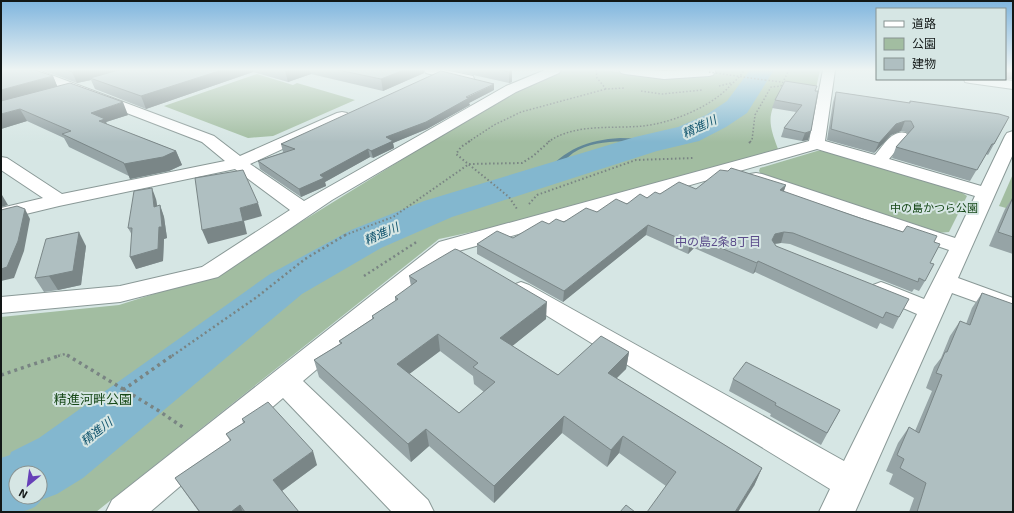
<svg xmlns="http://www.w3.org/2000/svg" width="1014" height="513" font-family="'Exo 2','Noto Sans JP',sans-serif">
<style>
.green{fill:#a2bda1;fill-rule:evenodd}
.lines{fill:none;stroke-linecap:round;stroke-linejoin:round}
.stream{fill:#618798;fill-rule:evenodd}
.river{fill:#83b7cf;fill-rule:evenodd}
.minor-casing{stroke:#8a9997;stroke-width:2}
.path-far3{stroke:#798483;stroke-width:1.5;stroke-dasharray:1.5 2;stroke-linecap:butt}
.path-far2{stroke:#798483;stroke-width:2;stroke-dasharray:1.5 2.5;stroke-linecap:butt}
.path-far1{stroke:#798483;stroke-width:2.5;stroke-dasharray:2 3;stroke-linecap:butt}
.path{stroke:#798483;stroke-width:3.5;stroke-dasharray:3 4;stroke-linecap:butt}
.minor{fill:#fff;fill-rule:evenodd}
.path-bridge{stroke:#798483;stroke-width:1.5;stroke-dasharray:1.5 2;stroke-linecap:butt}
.wall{fill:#96a4a6;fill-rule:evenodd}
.shaded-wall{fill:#7a8687}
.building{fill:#afbfc1;stroke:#7a8687;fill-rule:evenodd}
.labels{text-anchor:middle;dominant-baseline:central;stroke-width:4;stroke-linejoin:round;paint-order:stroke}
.park-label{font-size:11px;fill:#164817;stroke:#d6e6e4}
.water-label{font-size:12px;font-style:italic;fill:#11546d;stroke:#d6e6e4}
.neighbourhood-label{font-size:12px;fill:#5b4c8a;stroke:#d6e6e4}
.near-park-label{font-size:13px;fill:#164817;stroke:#d6e6e4}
</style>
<rect width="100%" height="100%" fill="#d6e6e4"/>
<g class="green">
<path d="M564 70H604L665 78 714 74 716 70H820L815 93 782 88C768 115 767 120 778 149L682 180 536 218 439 239 96 512H1V317L119 305 201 279 228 267 508 94ZM16 473H40V497H16Z"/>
<polygon points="257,74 293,85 297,83 355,100 273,136 248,138 164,106"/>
<polygon points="817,151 825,151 961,192 967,196 949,232 937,233 761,174 759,171 760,168"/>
<polygon points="1013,174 1013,210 999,206"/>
</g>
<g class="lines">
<path class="stream" d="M620 138 659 139 662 141 659 143C631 142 598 137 573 153 564 160 556 168 548 176H544L543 175C565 149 587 140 620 138Z"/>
<path class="river" d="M750 70H774L747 113 726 127 699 141 657 151 452 217 381 248 302 294 83 478 57 494 41 500C34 513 15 512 1 512V458L10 455 11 452 39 438 270 274 351 230 424 201 635 137 678 127 706 115 727 101ZM16 473H40V497H16Z"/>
<defs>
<g id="minor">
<polygon points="21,70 38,70 214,136 240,156 337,113 342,112 347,113 349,116 347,119 250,164 304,201 506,86 545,70 561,70 559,73 516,92 332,200 218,277 120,302 1,313 1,297 120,286 202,267 290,210 235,169 59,206 1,220 1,208 43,198 1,170 1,157 7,158 62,194 225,161 202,142 23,73"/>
<polygon points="424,70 445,70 473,76 474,79 473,82 468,83 426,73"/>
<polygon points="619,70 664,71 715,70 715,72 713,75 709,76 664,79 625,74 621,73"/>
<path d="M823 70H835L825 141 875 155C883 146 892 129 906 133L908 136 889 159 981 186 1005 136 1007 133 1013 131V154L958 278 1013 298V315L952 293 855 512H819L830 489 513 295 509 290 513 285 521 282 529 285 844 461 917 314 873 295 869 290 873 285 881 282 889 285 924 299 949 250 750 182 747 178 750 174 756 173 762 174 955 238 975 196 817 149 455 252 303 381 428 500 434 512H392L283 398 150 512H106L112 500 439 242 809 141Z"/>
<polygon points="964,79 998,79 1013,81 1013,89 970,83 965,82"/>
</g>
</defs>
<use href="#minor" class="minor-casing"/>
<g class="path-far3">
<polyline points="596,70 597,78 606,89 625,88"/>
<polyline points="765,80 782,82"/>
<polyline points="719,86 731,83"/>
<polyline points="641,91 662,94 702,90"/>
<polyline points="468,142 494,125 521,112 606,89"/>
<path d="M548 142C575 123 612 129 643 126 671 123 708 108 728 88 733 82 741 77 744 70"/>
<polyline points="750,142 752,140 755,115 771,87 781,86 789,70"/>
</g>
<g class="path-far2">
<polyline points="470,141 461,147 456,154 509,197 517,209"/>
<polyline points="749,143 751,141"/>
<polyline points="529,204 537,195 636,160 694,158"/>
<polyline points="345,235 393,217 469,164 522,163 533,156 550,141"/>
</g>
<g class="path-far1">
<polyline points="364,276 418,241"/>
<polyline points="58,356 65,354 69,356"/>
<polyline points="172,356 257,297 305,259 347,234"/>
</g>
<g class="path">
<polyline points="67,355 159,411 184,428"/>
<polyline points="1,375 61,355"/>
<polyline points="123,390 173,355"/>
</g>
<use href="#minor" class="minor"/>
<polyline class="path-bridge" points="709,72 765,80"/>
</g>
<g class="wall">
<polygon points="42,70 424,70 424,73 383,91 311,74 288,82 253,72 146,109 95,89 91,80 77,83"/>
<polygon points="451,70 512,70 511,70 512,82 509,83"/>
<rect x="1005" y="70" width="8" height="9"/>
<polygon points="53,76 57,86 128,115 106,122 107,124 176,151 182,165 169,171 130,179 129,176 69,147 64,138 27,121 1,129"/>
<polygon points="494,90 469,103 470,105 427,129 393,143 394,148 373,158 370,157 325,182 326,186 301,197 260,169 258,161 284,152 283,152 281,144"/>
<polygon points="815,91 808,140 802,141 781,137 784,128 796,112 772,108 775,100"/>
<polygon points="836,92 909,103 910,101 1009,117 988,155 986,154 970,181 892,158 896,147 908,134 906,132 901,131 891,135 874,153 827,140 833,102"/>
<polygon points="786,185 783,192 934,242 930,263 925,281 919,291 914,289 912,292 790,244 781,243 775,244 776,246 899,317 893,329 880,323 877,329 755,272 753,274 694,248 688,254 646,235 563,302 477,254 477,244 513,238 549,224 564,222 660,194 696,189"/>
<polygon points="1013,197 1013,254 989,246 1005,209"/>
<polygon points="156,199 157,206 160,205 164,217 167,238 164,239 163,261 136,269 132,235 128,228"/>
<polygon points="86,246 81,285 58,290 44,292 35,278"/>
<path d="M409 276 546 319 512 346 558 375 629 352 626 369 616 378 762 468 754 486H666L619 453 607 467 562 433 494 503 429 446 411 462 319 377 314 360 340 344 339 341 372 319V316L395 301V297L411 286ZM440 351 473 376 474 384 484 392 459 413 409 374Z"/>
<polygon points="982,293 1013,512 909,512 914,498 889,484 893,474 886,471 898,443 909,427 915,431 932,391 926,388 934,367 941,358 950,336 960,321 966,324 972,308"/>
<polygon points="733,379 840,410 821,445 770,416 771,414 729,391"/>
<polygon points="242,419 317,465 282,491 299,512 199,512 184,491 175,478 230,441 226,434 243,423"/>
</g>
<g class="shaded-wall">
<polygon points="80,70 126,70 90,78 91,80 77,83 72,72"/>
<polygon points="222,70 253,70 253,72 146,109 141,96"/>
<polygon points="289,70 310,70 311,74 288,82 285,71"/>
<polygon points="404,70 424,70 424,73 383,91 381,79"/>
<polygon points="512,70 512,82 509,83 509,72"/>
<polygon points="53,76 58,88 1,104 1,90"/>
<polygon points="494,84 494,90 469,103 470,105 427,129 393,143 394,148 373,158 371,151 386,137"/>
<polygon points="123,102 128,115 106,122 111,132 91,113"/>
<polygon points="20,109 27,121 1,129 1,114"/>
<polygon points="905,121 901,131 891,135 874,153 879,143 896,124"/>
<polygon points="811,131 808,140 802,141 805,133"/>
<polygon points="368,149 370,157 325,182 326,186 301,197 299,189 320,175"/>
<polygon points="176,151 182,165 169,171 130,179 124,164"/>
<polygon points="786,185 783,194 780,190"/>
<polygon points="152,188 156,199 159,218 154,207"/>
<polygon points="1,195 2,195 8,205 1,207"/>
<polygon points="258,203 262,216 244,221 247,234 208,244 202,230 240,208"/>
<polygon points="160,205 164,217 167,238 164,239 163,261 136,269 130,257"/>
<polygon points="25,209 30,219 24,251 14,278 1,281 1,269"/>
<polygon points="648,225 646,235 563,302 564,291"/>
<polygon points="79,232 86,246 81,285 58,290 49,276"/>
<polygon points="784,232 781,243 772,244 772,240 775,234"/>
<polygon points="697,238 694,248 688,254 690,243"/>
<polygon points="758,261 755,272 753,274 757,263"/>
<polygon points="547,302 546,319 501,355 500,338"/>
<polygon points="438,334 440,351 400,381 397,364"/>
<polygon points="629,352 626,369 605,390 608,373"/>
<polygon points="564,416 562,433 494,503 494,486"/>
<polygon points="426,429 429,446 411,462 408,444"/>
<polygon points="623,436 619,453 607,467 611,450"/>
<polygon points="313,451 317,465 279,493 273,480"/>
<polygon points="762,468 754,486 738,512 735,512"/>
<polygon points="240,505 243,512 231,512"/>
</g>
<g class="building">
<polygon points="1,70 35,70 53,76 1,90"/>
<polygon points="66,70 80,70 72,72"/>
<polygon points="119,70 222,70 141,96 90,78"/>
<polygon points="338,70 404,70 381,79"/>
<polygon points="500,70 512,70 509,72"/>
<rect x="1005" y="70" width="8" height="3"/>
<polygon points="441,71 494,84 466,97 469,98 426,122 386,137 393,141 371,151 368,149 320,175 324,178 299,189 258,161 295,149 281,144"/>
<polygon points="785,81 817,86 815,91 818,91 811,131 805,133 784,128 802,105 775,100"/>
<polygon points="70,83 123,102 91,113 105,119 99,121 176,151 163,157 124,164 124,163 62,134 71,131 20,109 1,114 1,101"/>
<polygon points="836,92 910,103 910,101 999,114 1009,117 994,144 992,144 977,170 896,147 914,127 911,121 905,121 896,124 879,143 831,129"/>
<polygon points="731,168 786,185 780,190 860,218 903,232 907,226 937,236 934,242 940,244 930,263 934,264 925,281 919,278 918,282 793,233 784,232 775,234 772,240 776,246 909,299 899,317 886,312 883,318 758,261 757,263 697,238 690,243 648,225 564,291 477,244 497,231 513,238 542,221 549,224 556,219 564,222 586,208 597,212 616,199 627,204 640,194 647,198 655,192 660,194 679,182 696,189 720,170 728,171"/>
<polygon points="243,170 258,203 240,208 243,221 202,230 195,178"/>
<polygon points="152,188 154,207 160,205 162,227 159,227 158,249 130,257 132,228 128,228 134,191"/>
<polygon points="1013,197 1013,237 998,232"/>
<polygon points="17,206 25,209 18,241 7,267 1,269 1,210"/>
<polygon points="79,232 73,271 49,276 35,278 46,239"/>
<path d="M455 249 458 250 547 302 500 338 558 375 601 336 629 352 608 373 762 468 735 512H647L676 472 623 436 611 450 564 416 494 486 426 429 408 444 314 360 342 343 339 341 374 318 372 316 398 299 395 297 417 281 409 276ZM438 334 478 363 473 367 495 382 459 413 397 364Z"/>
<polygon points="982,293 1013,304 1013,512 917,512 926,483 900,468 904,459 897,455 909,427 919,433 942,375 936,373 945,352 947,352 960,321 970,325"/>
<polygon points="746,362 840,410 827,433 775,405 776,403 733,379"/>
<polygon points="268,402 313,451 273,480 299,512 245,512 240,505 231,512 200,512 175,478 231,440 226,434 245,422 242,419"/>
<polygon points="626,505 635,512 620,512"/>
</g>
<linearGradient id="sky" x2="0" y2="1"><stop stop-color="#7fb5de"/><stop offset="0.49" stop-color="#edf4f3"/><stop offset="1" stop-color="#edf4f3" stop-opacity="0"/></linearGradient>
<rect width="1014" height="142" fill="url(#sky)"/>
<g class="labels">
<g class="park-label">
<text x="934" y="207">中の島かつら公園</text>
</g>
<g class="water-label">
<text transform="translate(699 126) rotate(-25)">精進川</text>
<text transform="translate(381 233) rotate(-24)">精進川</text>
<text transform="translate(96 431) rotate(-38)">精進川</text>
</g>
<g class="neighbourhood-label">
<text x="718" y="241">中の島2条8丁目</text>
</g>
<g class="near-park-label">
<text x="93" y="399">精進河畔公園</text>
</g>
</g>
<rect width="1014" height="513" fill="none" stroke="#121716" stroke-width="4"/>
<rect x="876" y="8" width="130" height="72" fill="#d6e6e4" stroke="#889392"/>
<rect x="884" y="21" width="20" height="6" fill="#ffffff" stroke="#889392"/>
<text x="912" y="28" font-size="12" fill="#121716">道路</text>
<rect x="884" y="38" width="20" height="12" fill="#a2bda1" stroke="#889392"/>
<text x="912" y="48" font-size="12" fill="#121716">公園</text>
<rect x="884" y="58" width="20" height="12" fill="#afbfc1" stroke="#889392"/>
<text x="912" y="68" font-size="12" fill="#121716">建物</text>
<g transform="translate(28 485) rotate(209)"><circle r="19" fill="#d6e6e4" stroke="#889392"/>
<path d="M0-3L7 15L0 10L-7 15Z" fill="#6640b8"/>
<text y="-6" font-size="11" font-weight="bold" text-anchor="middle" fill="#121716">N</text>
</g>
</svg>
